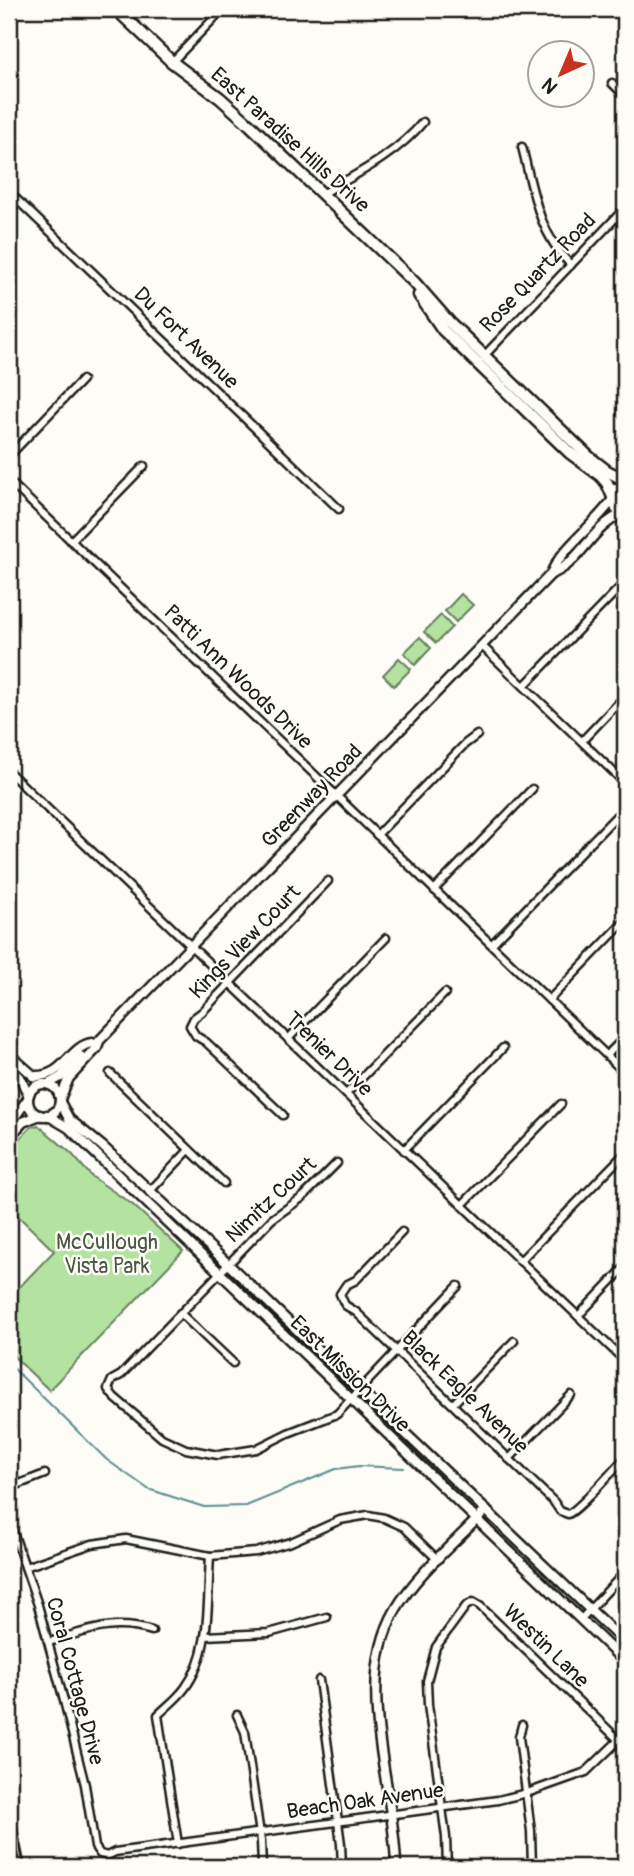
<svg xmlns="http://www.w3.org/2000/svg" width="634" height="1876" font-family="Pangolin,sans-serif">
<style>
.green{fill:#b3e2a1;stroke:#687f5e;stroke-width:2}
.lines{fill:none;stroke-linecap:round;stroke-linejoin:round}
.stream{stroke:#5b8c90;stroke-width:2}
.minor-casing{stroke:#1c1c1c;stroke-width:11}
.tertiary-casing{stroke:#1c1c1c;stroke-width:13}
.secondary-casing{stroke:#1c1c1c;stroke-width:15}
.motorway-casing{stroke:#1c1c1c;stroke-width:18}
.minor{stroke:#fdfcf7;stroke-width:6}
.tertiary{stroke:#fdfcf7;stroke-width:8}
.secondary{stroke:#fdfcf7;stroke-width:10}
.motorway{stroke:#fddcac;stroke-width:12}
.labels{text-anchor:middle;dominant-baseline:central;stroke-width:5;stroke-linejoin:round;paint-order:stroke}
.street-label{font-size:21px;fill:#1c1c1c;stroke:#fdfcf7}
.park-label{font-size:21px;fill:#495744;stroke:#fdfcf7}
</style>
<rect width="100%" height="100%" fill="#fdfcf7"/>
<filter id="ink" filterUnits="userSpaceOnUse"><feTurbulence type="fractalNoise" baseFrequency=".0143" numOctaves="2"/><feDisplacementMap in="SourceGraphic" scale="14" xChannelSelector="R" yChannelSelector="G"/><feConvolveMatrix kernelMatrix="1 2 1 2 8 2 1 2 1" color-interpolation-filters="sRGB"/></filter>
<g filter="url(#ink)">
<g class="green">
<polygon points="461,594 473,605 456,622 445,611"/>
<polygon points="441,615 452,627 436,643 424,632"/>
<polygon points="420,637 431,648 415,665 404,653"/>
<polygon points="399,658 411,669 394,686 383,675"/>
<polygon points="38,1125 72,1154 91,1176 133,1205 183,1251 49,1390 9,1352 9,1298 54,1251 9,1207 9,1150 31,1127"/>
</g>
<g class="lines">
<polyline class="stream" points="9,1364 107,1460 148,1489 204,1507 246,1506 336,1469 359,1466 404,1468"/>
<defs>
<g id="minor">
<polyline points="172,62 223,9"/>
<polyline points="612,83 625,96"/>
<path d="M522 147C533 190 538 233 571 265"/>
<polyline points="9,192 339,509"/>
<path d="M322 194C357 174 398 153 423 122"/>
<polyline points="9,249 12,248"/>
<polyline points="483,357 625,208"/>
<polyline points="9,456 82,380"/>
<polyline points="9,481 625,1073"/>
<polyline points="71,541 144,466"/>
<polyline points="482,646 625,783"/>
<polyline points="524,686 625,582"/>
<polyline points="582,741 625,696"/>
<polyline points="9,772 625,1361"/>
<polyline points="377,835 465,744 477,735"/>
<polyline points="434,890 532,789"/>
<polyline points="492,944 625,807"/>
<polyline points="549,1000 625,921"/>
<polyline points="288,1039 386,938"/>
<polyline points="607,1055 625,1037"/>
<polyline points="110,1073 224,1183"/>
<polyline points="346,1094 445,993"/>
<polyline points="283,1115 206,1042 196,1036 190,1026 194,1018 202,1012 328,881"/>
<polyline points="404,1150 503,1048"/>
<polyline points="337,1163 303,1197 272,1219 121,1375 112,1380 108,1389 114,1397 162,1438 186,1449 218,1455 256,1449 288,1433 337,1414 458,1286"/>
<polyline points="149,1192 189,1150"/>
<polyline points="462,1205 561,1104"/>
<path d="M402 1232 356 1280 346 1285 340 1294 345 1305 356 1312 554 1502 560 1511 568 1514C579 1510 614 1469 625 1458"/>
<polyline points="520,1261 625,1153"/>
<polyline points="180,1313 233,1363"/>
<polyline points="578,1316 625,1267"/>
<polyline points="453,1404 514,1341"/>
<polyline points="509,1459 571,1395"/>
<polyline points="9,1488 45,1474"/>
<polyline points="9,1520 38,1605 63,1697 85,1785 95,1847 100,1854 107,1856 115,1852 498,1800 527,1793 586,1772 619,1740"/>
<polyline points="25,1567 92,1544 126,1539 210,1556 256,1552 291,1542 340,1520 368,1515 384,1518 404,1527 438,1560"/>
<polyline points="581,1619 625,1572"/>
<polyline points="205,1636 269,1633 327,1617"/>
<path d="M49 1642C86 1631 113 1619 152 1631"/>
<polyline points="319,1680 341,1844 342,1867"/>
<polyline points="237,1715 245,1732 261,1841 262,1867"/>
<polyline points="522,1725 519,1737 531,1831 532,1867"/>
<path d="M178 1844 158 1715C167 1706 177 1699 185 1688 212 1652 207 1599 210 1556"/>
<polyline points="447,1867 446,1837 428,1705 427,1681 436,1647 466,1606 473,1602 480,1606 625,1746"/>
<polyline points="622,1867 623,1861"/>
</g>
<g id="tertiary">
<path d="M551 574C581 563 591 527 622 514"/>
<polyline points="9,1054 35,1077"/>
<polyline points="9,1067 20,1078 28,1094"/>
<path d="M33 1076C65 1078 69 1046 92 1043"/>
<circle cx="44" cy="1100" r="16"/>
<polyline points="48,1084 61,1077 80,1056"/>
<path d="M60 1099 69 1078 97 1048 99 1041 551 574C560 549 596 524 613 499"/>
<polyline points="60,1102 69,1119 102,1146 228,1264 625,1643"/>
<polyline points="47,1115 69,1128 625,1662"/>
<polyline points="9,1125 27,1100"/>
<polyline points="9,1137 23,1122 40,1115"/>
<path d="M396 1867C395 1785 352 1684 396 1609 417 1573 457 1541 486 1510"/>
</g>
<g id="secondary">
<polyline points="116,9 172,62 220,98 248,123 414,282 449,322 589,457 607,471 625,480"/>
<polyline points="419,295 443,330 570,453 601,476 607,483 613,497"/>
<polyline points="625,485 617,489 613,499 617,509 625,515"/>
</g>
<polyline id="motorway" points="9,1828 17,1867"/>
</defs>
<use href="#minor" class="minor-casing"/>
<use href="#tertiary" class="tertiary-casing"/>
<use href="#secondary" class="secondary-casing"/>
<use href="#motorway" class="motorway-casing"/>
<use href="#minor" class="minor"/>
<use href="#tertiary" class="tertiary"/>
<use href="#secondary" class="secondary"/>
<use href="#motorway" class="motorway"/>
</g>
</g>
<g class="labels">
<g class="street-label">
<text transform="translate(290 140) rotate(42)">East Paradise Hills Drive</text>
<text transform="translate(538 273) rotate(-46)">Rose Quartz Road</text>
<text transform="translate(186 338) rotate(44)">Du Fort Avenue</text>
<text transform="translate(238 677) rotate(44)">Patti Ann Woods Drive</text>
<text transform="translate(312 796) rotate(-46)">Greenway Road</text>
<text transform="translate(245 942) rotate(-46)">Kings View Court</text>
<text transform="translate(329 1054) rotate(44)">Trenier Drive</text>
<text transform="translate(271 1200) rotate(-43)">Nimitz Court</text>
<text transform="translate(350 1374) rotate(44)">East Mission Drive</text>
<text transform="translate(465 1392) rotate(44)">Black Eagle Avenue</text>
<text transform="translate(546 1646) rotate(44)">Westin Lane</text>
<text transform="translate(75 1681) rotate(75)">Coral Cottage Drive</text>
<text transform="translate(365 1801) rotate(-8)">Beach Oak Avenue</text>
</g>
<g class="park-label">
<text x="107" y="1242">McCullough<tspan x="107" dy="24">Vista Park</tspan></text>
</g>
</g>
<rect width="634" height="1876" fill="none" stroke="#fdfcf7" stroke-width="35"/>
<rect x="18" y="18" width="599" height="1841" fill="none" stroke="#1c1c1c" stroke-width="2.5" filter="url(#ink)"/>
<g transform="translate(561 74) rotate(224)"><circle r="33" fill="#fdfcf7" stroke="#a3a29f" stroke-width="2"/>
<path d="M0-5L12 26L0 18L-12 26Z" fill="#c8321e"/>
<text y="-10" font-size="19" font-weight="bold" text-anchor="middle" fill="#1c1c1c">N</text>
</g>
</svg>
